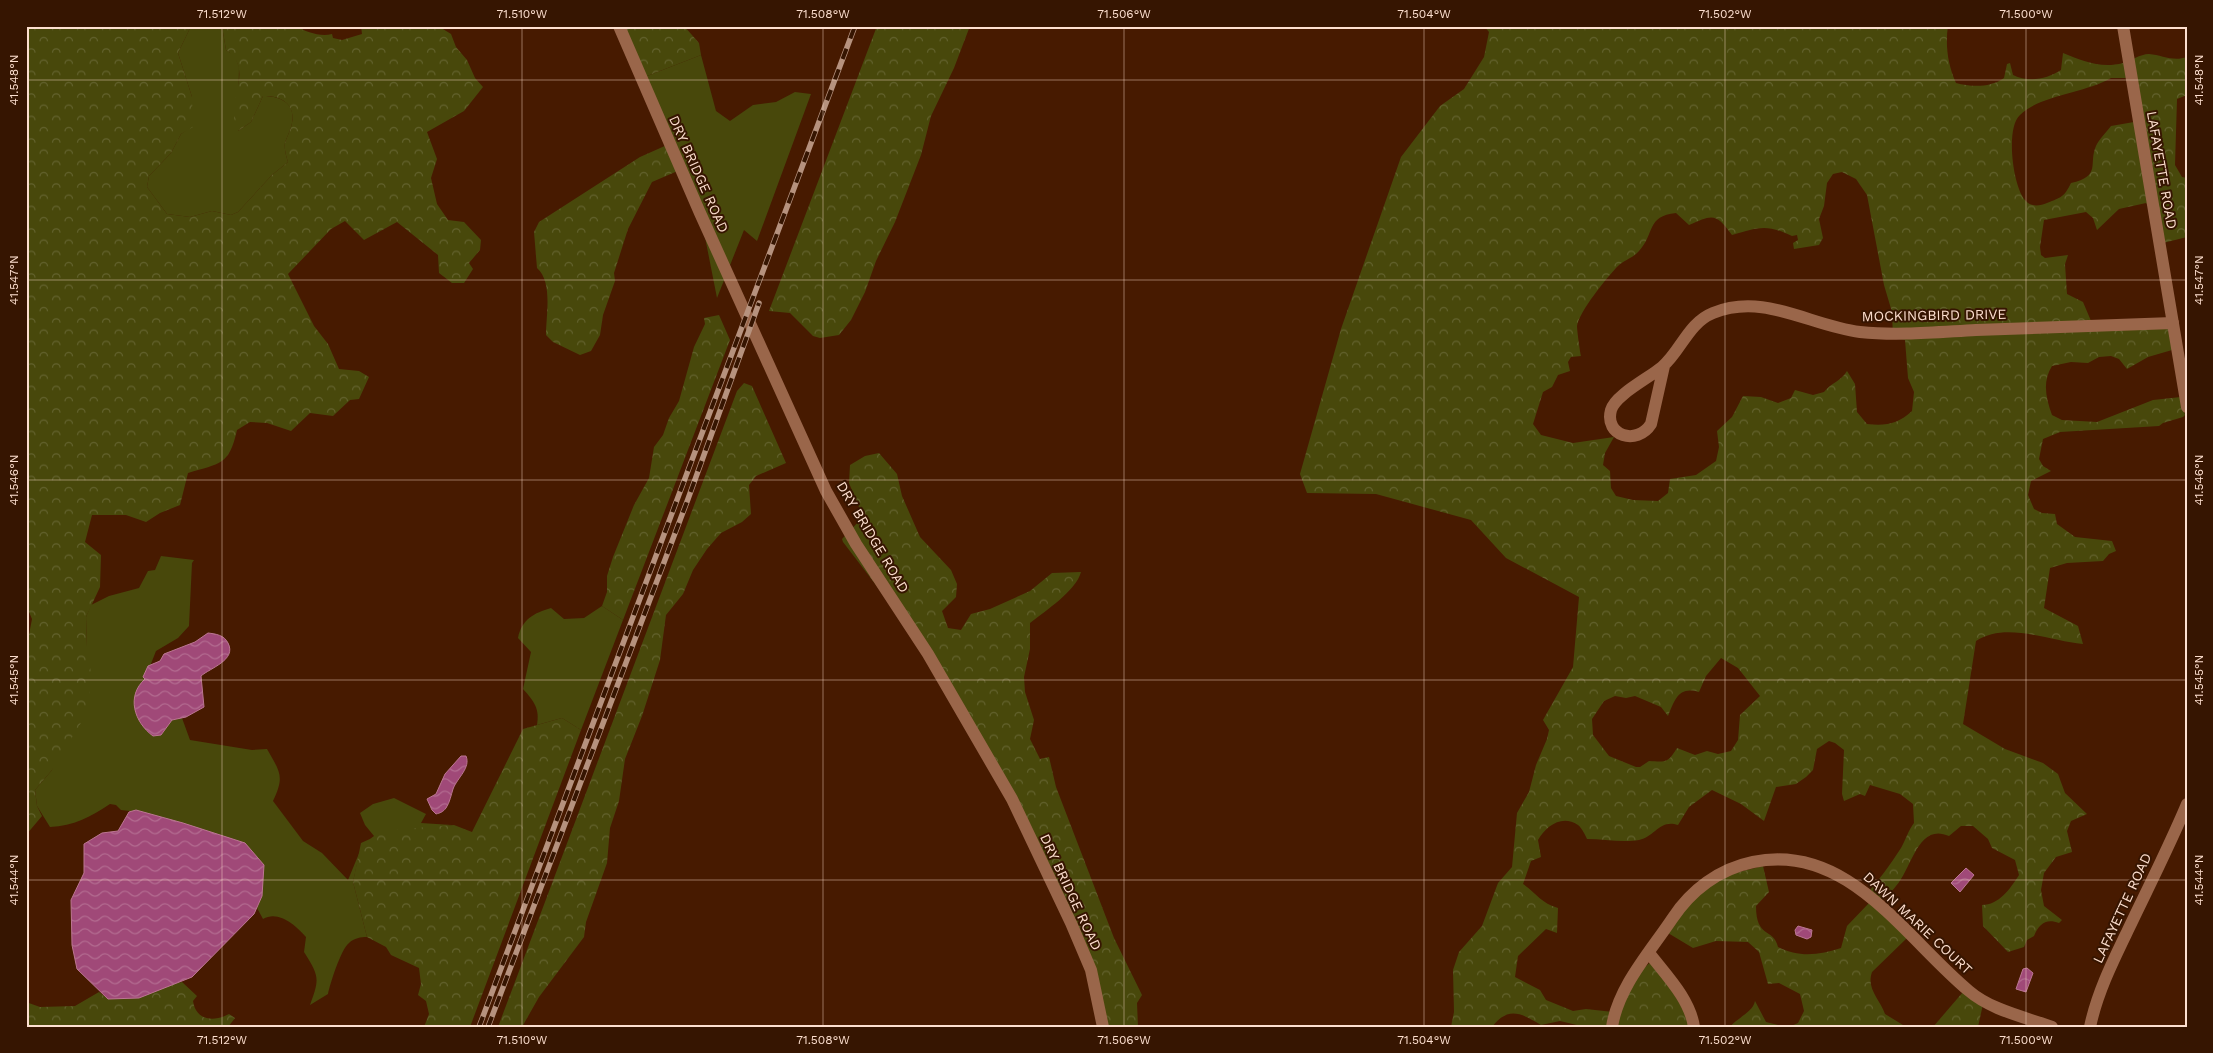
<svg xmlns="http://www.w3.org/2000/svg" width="2213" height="1053" font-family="'Work Sans',sans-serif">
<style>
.grass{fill:#48480b}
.forest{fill:url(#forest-crowns);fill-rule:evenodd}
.water{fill:url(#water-waves);stroke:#bc7692}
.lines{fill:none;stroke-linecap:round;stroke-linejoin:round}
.street{stroke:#9a664a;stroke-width:12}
.secondary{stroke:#9a664a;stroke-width:12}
.rail-casing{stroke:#b6927e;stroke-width:5.5}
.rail{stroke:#361501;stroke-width:4;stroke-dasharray:11;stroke-linecap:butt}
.ticks{fill:none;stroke:#fddfcf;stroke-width:1;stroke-opacity:0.45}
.labels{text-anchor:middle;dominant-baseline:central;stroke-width:4;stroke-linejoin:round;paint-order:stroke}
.street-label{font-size:14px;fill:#fddfcf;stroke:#361501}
.neatline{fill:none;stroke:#fddfcf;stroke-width:2}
.ticks-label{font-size:12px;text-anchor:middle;fill:#fddfcf}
</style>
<defs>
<pattern id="forest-crowns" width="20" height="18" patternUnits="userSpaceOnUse" patternTransform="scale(1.25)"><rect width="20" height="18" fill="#48480b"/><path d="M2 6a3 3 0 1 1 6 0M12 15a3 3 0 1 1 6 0" fill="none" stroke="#63622e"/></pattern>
<pattern id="water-waves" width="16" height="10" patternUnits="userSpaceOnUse" patternTransform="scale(1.25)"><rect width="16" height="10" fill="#a04978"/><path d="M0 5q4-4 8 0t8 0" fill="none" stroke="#b36b90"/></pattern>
</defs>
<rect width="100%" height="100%" fill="#471a00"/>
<g class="grass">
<path d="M191 26H222L226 50 235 56 239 67 238 131 251 122 263 96C280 96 296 103 292 123 291 130 287 136 285 143 284 148 286 156 288 162L272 175 238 212 231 215 212 211 190 217 167 214 147 187 149 176 171 153 181 134 188 129 192 97 178 53Z"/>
<polygon points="701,55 716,111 730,121 753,105 776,102 795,92 811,94 757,241 744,230 717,298 701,217 642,78"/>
<path d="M161 556 194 560 192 563 189 626 178 638 156 651 145 679 161 735 172 720 182 718 190 740 252 750 267 749C280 772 285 776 273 801L303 841 322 853 348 880 360 851 353 882 367 937C361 937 354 938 349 943 341 949 330 984 328 994L310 1005C320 978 319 976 304 952L306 937C296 926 279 910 263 919L257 908 262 896 130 811 121 810 116 805 110 804C90 817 74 826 50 827L37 806 35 790 52 770 87 647 86 617 91 605 109 596 139 588 148 571 155 570Z"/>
<path d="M602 606 623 620 581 730 562 718 537 725C540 709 534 701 523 689L531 652 518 638C522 619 534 613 551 608L564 619 584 618Z"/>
<polygon points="394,798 426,814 421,823 452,825 370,839 374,836 365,825 360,813 373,804"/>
</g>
<g class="forest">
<path d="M26 26H191L178 53 192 97 193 127 181 134 171 153 149 176 147 187 167 214 190 217 212 211 231 215 238 212 272 175 288 162C286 156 284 148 285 143 287 136 291 130 292 123 296 104 280 95 263 96L251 122 238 131C237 127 234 121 234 116 233 92 251 66 226 50L222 26H296C306 32 320 37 332 34L333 38 342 40 362 34 361 26H438L451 34 456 47 467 60 475 78 483 87 464 111 427 132 437 159 431 178 437 204 448 220 464 222 481 240 480 250 469 263 473 269 464 283H452L439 273 438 255 397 222 364 240 345 221 331 229 288 274 314 326 328 344 339 369 359 371 369 377 359 399 350 400 333 416 310 413 291 431 267 423 250 422 237 430C229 466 220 463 188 473L180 505 160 513 146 522 126 515H92L85 542 101 555 100 587 86 617 87 647 92 680 84 718 52 770 35 790 37 806 42 816 26 835V650L32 619 26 605Z"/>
<polygon points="618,26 684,26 699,43 701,55 642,78"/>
<polygon points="877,26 970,26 954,68 931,116 921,155 895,222 876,261 865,292 851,320 839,335 820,338 813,336 790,313 769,311"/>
<path d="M1484 26H1948C1945 45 1948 66 1956 83 1971 87 1990 88 2004 78L2007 64 2010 63 2013 75C2029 83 2047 79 2061 70L2063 53C2083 61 2101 69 2123 63 2131 61 2140 54 2149 54 2162 55 2173 62 2187 57V95L2177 99 2175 165 2182 177 2187 178V237L2155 245 2149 206 2146 203 2119 209 2097 230 2093 218 2086 212 2044 220 2040 247 2041 255 2045 258 2068 255 2065 264 2067 294 2083 302 2094 328 2168 327 2172 350 2148 357 2127 369 2119 359 2111 356 2099 357 2088 363 2071 362 2052 366C2042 382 2046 398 2052 415L2062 420 2097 422 2153 400 2181 397 2185 415 2183 417 2163 423 2159 426 2060 432 2043 439 2039 459 2043 466 2051 471 2031 481 2028 495 2034 509 2042 513 2055 514 2057 524 2075 537 2112 541 2116 551 2109 554 2103 561 2067 563 2050 568 2044 608 2078 626 2083 644C2049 641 2006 621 1976 641L1963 724 2005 749 2043 763 2058 774 2065 793 2087 814 2071 821 2067 831 2072 852 2056 857 2044 873 2041 890 2044 906 2062 920 2059 923C2046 918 2039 924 2034 936L2027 940 2024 947 2008 952 1983 926 1982 905C1999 905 2010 889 2019 875L2015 860 1992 848 1988 839 1973 826H1961L1949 836C1918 822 1912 868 1896 886 1891 893 1883 899 1877 905L1907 938 1872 972C1866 989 1880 999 1885 1014L1903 1025 1900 1027H1789L1798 1023 1804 1011 1800 994 1779 983 1768 984 1759 952 1748 942 1716 941 1693 948 1668 933 1680 911 1719 877 1763 866 1769 892 1756 906C1756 939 1773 927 1778 947 1799 958 1820 955 1841 948L1847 926 1869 903 1865 896C1879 880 1890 865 1901 848 1906 839 1908 831 1914 823L1913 804 1900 794 1870 785 1865 796 1860 794 1844 801 1842 794 1844 750 1835 743 1829 741 1817 749 1813 770 1806 777 1796 784 1776 787 1764 821 1741 804 1712 790 1689 807 1678 825C1659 819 1655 837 1639 840 1623 843 1603 839 1587 839 1585 835 1582 828 1578 825 1562 814 1546 826 1538 840L1541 857 1531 861 1523 884C1537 894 1541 903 1558 908L1557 933 1546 929 1518 956 1515 977 1540 990 1546 1000 1573 1011 1586 1009 1613 1012 1633 978 1653 960 1694 1027 1581 1026 1560 1021 1541 1025C1521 1013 1508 1006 1492 1027H1451L1454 1012 1453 970 1459 952 1482 926 1498 883 1512 867 1517 813 1529 792 1536 765 1547 739 1549 730 1543 720 1573 667 1579 597 1506 558 1471 520 1376 494 1307 493 1300 474 1341 329 1401 157 1440 106 1464 89 1484 57 1489 32ZM2111 78H2127L2134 122 2111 126C2106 133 2099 139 2096 146 2088 164 2102 176 2071 183 2064 197 2062 197 2047 203 2040 206 2031 207 2026 201 2013 189 2005 128 2020 115 2040 95 2086 93 2111 78ZM1842 172 1856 179 1867 195 1884 285 1892 312 1893 338 1905 340 1908 378 1914 392 1912 411C1898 424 1886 426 1867 424L1857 412 1855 384 1847 371C1841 381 1831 383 1824 392L1813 395 1795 390 1791 398 1778 403 1761 397 1743 396 1732 417 1717 431 1719 447 1716 461 1696 475 1670 479 1668 493 1658 501 1633 500 1616 496 1611 488 1610 471 1603 465 1605 453 1614 437 1573 443 1541 435 1533 424 1543 392 1552 387 1558 375 1570 371 1568 362 1571 357 1581 356C1580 352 1577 330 1577 326 1579 312 1607 277 1618 266 1624 260 1633 258 1639 251 1655 234 1646 216 1676 213L1689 225C1713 214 1716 213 1732 235 1759 227 1767 224 1792 236L1797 235 1798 240 1793 243 1794 249 1819 245 1823 238 1819 219 1824 206 1827 183 1833 174ZM1721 658 1738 668 1760 696 1740 715 1738 740 1731 751 1718 754 1707 751 1695 755 1677 748C1668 763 1666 762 1649 761L1640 767H1636L1609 756 1593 735 1592 719 1604 701 1615 696 1626 698 1635 696 1661 707 1668 716C1675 700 1678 686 1699 692L1706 676Z"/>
<path d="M667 145 680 170 652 182 628 229 614 273 615 281 603 315 600 335 591 351 580 355 553 342 546 335C546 315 553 282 537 268L534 232 539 222 640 157Z"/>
<polygon points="719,315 730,340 623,620 602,606 607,592 607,576 613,557 634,505 649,478 654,447 663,435 669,418 679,401 694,347 705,324 704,318"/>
<polygon points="744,383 752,386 786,463 756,476 749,485 751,514 742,522 721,533 707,549 693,570 683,594 666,615 660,660 642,716 625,759 619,801 610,828 607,863 586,922 584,937 539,997 522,1027 498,1027 737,391"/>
<path d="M879 453 897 474 902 496 920 537 951 570 957 584 956 597 942 611 948 628 961 630 971 614 990 609 1030 591 1052 573 1081 572C1076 591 1045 611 1030 623V649L1024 677 1025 692 1034 720 1030 739 1040 759 1049 757 1056 787 1114 938 1142 995 1137 1003 1138 1027H1103L1070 919 925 649 843 542 842 539 863 517 849 483 850 465 865 456Z"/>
<polygon points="562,718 581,730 470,1027 424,1027 429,1014 426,1001 418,995 421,984 419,968 391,955 386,947 367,937 353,882 361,843 390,830 454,825 472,832 523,729"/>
<path d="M182 982 197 996 193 1001C196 1021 214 1022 229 1014L235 1018 228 1027H26V1002L40 1007 75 1006 99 992 108 999Z"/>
<polygon points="1963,992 1983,1004 1978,1027 1933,1027"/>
<path d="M1755 1001 1766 1022 1786 1027H1730C1737 1018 1753 1012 1755 1001Z"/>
</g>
<g class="water">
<path d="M208 633C216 634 224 635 228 643 237 660 210 668 201 676L204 707 186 717 172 720 161 735 153 736C134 722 126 696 145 679L143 677 148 666 160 661 164 654 195 642Z"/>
<path d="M461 756H466C471 768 457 778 453 789 451 795 450 802 446 808 443 812 440 813 436 814L432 810 427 799 436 794 445 774Z"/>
<polygon points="136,810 183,823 245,843 264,865 262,896 254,914 192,977 139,998 108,999 77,969 72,945 71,900 84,873 84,844 102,833 118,831 129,812"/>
<polygon points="1966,868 1974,875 1960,892 1951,883"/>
<polygon points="1798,926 1812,930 1811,937 1807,939 1796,935 1795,930"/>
<polygon points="2027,968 2033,973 2026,992 2016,989 2023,969"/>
</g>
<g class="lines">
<g class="street">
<path d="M1664 366 1651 424C1637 446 1604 436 1611 410 1615 395 1649 378 1662 367 1681 351 1688 323 1713 313 1764 292 1810 326 1860 332 1898 336 1938 332 1976 330 2042 328 2107 325 2173 323"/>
<path d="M1649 953C1666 975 1690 999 1694 1027"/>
<path d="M1612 1027C1618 987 1650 952 1672 919 1691 890 1719 869 1753 862 1848 842 1905 938 1969 991 1991 1010 2025 1017 2052 1027"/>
</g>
<g class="secondary">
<polyline points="619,26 700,213 826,491 856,544 928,654 1012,799 1071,923 1091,970 1103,1027"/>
<polyline points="2123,26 2187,407"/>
<path d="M2090 1027C2097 993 2113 961 2128 930 2148 888 2169 847 2187 804"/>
</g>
<defs>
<g id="rail">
<polyline points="479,1027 855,26"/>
<polyline points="488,1027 688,499 759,303"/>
</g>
</defs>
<use href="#rail" class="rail-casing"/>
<use href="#rail" class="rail"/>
</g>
<path class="ticks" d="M222 26V1027M522 26V1027M823 26V1027M1124 26V1027M1424 26V1027M1725 26V1027M2026 26V1027M26 80H2187M26 280H2187M26 480H2187M26 680H2187M26 880H2187"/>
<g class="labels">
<g class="street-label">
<text transform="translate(2162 170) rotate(80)">LAFAYETTE ROAD</text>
<text transform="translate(699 174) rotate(66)">DRY BRIDGE ROAD</text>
<text transform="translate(1934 315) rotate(-1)">MOCKINGBIRD DRIVE</text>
<text transform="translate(873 537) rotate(59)">DRY BRIDGE ROAD</text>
<text transform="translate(1071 892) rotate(65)">DRY BRIDGE ROAD</text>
<text transform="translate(2122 908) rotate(-65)">LAFAYETTE ROAD</text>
<text transform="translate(1918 923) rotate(43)">DAWN MARIE COURT</text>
</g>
</g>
<rect width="2213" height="1053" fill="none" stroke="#361501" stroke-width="55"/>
<rect x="28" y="28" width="2158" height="998" class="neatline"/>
<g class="ticks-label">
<text x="222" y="18">71.512°W</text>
<text x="522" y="18">71.510°W</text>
<text x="823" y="18">71.508°W</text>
<text x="1124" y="18">71.506°W</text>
<text x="1424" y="18">71.504°W</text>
<text x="1725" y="18">71.502°W</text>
<text x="2026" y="18">71.500°W</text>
<text transform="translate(14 80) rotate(-90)" y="4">41.548°N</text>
<text transform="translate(2199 80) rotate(-90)" y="4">41.548°N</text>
<text transform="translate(14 280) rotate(-90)" y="4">41.547°N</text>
<text transform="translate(2199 280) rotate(-90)" y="4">41.547°N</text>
<text transform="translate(14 480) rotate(-90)" y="4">41.546°N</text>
<text transform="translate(2199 480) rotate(-90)" y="4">41.546°N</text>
<text transform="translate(14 680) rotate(-90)" y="4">41.545°N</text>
<text transform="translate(2199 680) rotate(-90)" y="4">41.545°N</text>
<text transform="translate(14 880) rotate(-90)" y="4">41.544°N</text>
<text transform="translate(2199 880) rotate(-90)" y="4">41.544°N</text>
<text x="222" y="1044">71.512°W</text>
<text x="522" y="1044">71.510°W</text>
<text x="823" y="1044">71.508°W</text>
<text x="1124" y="1044">71.506°W</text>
<text x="1424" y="1044">71.504°W</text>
<text x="1725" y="1044">71.502°W</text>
<text x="2026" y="1044">71.500°W</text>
</g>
</svg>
